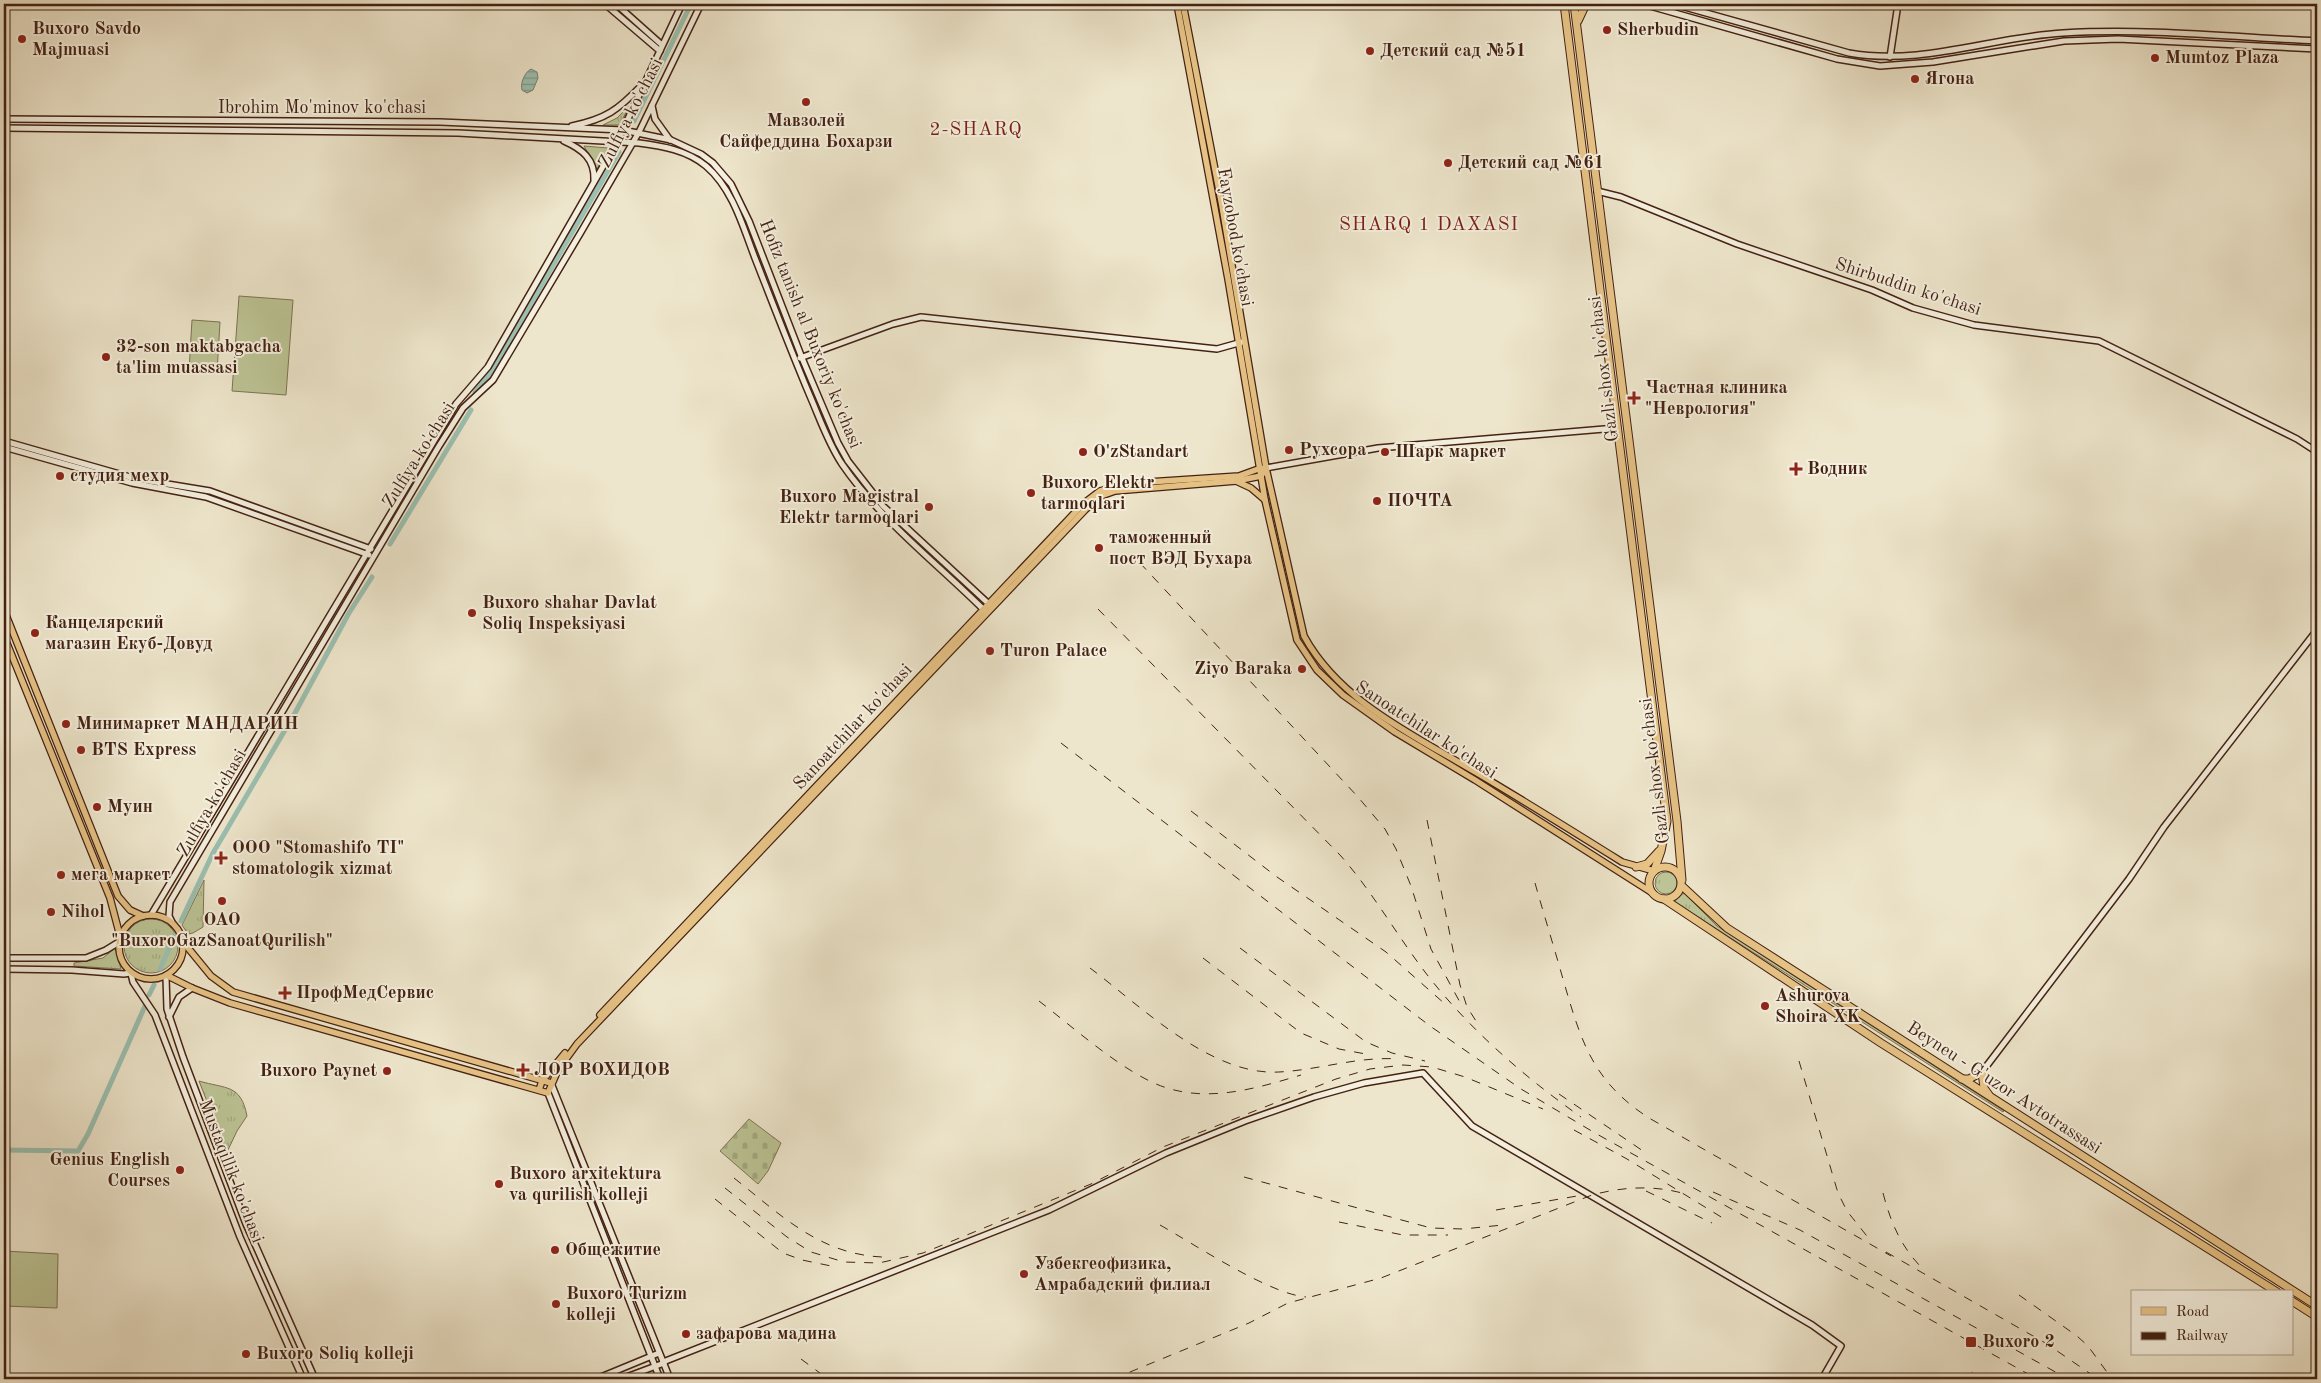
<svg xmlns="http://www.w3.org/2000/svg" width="2321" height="1383" font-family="'Old Standard TT',serif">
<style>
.grass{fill:url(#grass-tufts);stroke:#807354}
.cemetery{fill:url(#cemetery-stones);stroke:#807354}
.pitch{fill:#bcc495;stroke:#807354}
.water{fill:url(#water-rules);stroke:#788172}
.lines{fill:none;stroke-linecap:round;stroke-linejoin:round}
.stream{stroke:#788172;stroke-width:1}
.canal{stroke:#9bc0b1;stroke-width:5}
.secondary-casing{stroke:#442213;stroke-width:8}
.primary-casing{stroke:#442213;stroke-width:8}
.highway-casing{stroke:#442213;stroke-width:9}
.secondary{stroke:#f4efde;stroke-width:5}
.primary{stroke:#e7c386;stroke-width:5.5}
.highway{stroke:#e7c386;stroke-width:7}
.rail{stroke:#442213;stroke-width:1;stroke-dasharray:9 9;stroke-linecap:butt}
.poi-dot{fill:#8f2418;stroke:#f4efde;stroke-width:2}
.labels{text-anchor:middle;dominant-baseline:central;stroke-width:4;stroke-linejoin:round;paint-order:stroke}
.poi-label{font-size:18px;font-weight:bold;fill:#442213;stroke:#f4efde;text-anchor:start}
.street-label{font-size:18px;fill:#442213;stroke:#f4efde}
.neighbourhood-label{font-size:19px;letter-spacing:1px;fill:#7a1f14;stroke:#f4efde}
</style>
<defs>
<pattern id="grass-tufts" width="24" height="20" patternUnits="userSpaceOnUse" patternTransform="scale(1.25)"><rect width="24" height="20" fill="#bcc495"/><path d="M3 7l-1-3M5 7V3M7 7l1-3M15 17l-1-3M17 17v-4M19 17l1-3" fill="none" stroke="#a3a880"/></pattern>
<pattern id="cemetery-stones" width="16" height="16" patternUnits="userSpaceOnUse" patternTransform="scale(1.25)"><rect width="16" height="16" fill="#bcc495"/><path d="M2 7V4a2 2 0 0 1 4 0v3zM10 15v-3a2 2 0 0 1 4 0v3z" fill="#a3a880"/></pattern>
<pattern id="water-rules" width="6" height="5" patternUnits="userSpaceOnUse" patternTransform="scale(1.25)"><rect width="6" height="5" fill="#9bc0b1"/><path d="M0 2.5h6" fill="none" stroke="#809c8f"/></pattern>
</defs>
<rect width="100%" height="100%" fill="#eee6cc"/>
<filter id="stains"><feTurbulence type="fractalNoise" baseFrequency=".004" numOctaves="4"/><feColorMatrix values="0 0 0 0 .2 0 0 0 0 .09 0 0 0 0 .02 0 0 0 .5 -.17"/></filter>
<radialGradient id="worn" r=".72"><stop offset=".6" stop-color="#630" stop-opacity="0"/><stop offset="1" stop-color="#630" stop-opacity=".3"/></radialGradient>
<g class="grass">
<polygon points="629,106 620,125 603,125 617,118"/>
<polygon points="584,146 608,148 597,169"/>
<circle cx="1666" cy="883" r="11"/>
<polygon points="204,880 203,927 193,933 188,934 182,925"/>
<polygon points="1684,893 1717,926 2004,1111 2003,1112 1679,905 1674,901"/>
<circle cx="151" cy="946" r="27"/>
<polygon points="115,948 121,969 74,966 74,963 103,958"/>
<path d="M199 1081C226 1089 241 1084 247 1116L237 1131 227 1152Z"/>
</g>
<polygon class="cemetery" points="749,1119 781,1143 768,1171 758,1184 720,1151"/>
<g class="pitch">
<polygon points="239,296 293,300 286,395 232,391"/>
<polygon points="192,320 220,322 217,373 189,371"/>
<polygon points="4,1251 58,1254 57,1308 4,1306"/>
</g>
<path class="water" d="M531 69 537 72 538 78 533 90 527 93 522 90C520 83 525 72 531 69Z"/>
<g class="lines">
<polyline class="stream" points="1968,1379 1972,1372"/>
<g class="canal">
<polyline points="634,121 691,4"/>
<polyline points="475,392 489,375 502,353 619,152"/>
<polyline points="390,544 471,410"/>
<polyline points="181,921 213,853 295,713 349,613 372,577"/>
<polyline points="160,969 175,935"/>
<polyline points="149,995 154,985"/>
<polyline points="4,1150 78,1151 88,1134 145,1006"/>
</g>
<defs>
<g id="secondary">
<polyline points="605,4 660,51"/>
<polyline points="616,4 662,45"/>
<polyline points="1643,4 1837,59 1880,66 1933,62 2064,41 2118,39 2317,49"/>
<path d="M1674 4 1849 53C1922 66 1991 37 2063 33 2148 28 2233 37 2317 41"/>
<polyline points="1890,57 1898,4"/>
<polyline points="652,106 655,119 670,140"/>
<polyline points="4,119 440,122 623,130 671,140 701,154 713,163 731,184 749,221 802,358 838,443 848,461 883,506 991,606"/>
<path d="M572 126C606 119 618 110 642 85"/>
<path d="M4 128 458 133 639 143C662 146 687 150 706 166 733 189 743 227 755 258 773 304 791 351 810 396 820 419 828 443 842 464 881 521 937 563 985 611"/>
<path d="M564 141C582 149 595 159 594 180"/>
<polyline points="1597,191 1621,197 1737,244 1872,290 1913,308 1974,325 2099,341 2297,439 2317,452"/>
<polyline points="800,358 893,324 921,317 1217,349 1242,342"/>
<polyline points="4,441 137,479 210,491 371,549"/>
<polyline points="4,447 132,483 206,497 369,555"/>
<polyline points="1266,468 1378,448 1616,428"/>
<polyline points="151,915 456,404 488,367 617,142 682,4"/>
<polyline points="173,924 169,916 170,902 439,446 463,408 493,380 581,232 639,132 701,4"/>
<polyline points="4,958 86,958 106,950 119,942"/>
<polyline points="4,969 72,970 124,974 130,973"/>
<polyline points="131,974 133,982 155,1015 240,1237 303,1379"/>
<polyline points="166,977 167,1009 183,1057 246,1224 315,1379"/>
<polyline points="169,1017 179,997 192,988"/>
<polyline points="1982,1072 2129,879 2164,827 2317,630"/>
<polyline points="551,1083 670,1379"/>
<polyline points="548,1093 660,1379"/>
<polyline points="663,1362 1049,1210 1166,1153 1245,1121 1314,1097 1364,1083 1423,1073 1472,1126 1812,1325 1841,1346 1822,1379"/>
<polyline points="596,1379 659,1353"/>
<polyline points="621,1379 664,1363"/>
</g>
<g id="primary">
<polyline points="1177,4 1228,279 1265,500 1297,640 1317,670 1343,695 1395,732 1475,780 1654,894"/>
<path d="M1183 4 1222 206 1266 468 1304 636C1340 702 1415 736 1477 773 1526 802 1574 832 1622 862L1654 871"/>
<polyline points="1236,481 1251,488 1265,500"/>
<polyline points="4,610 118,896 130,910 143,916"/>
<polyline points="4,636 110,898 120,936"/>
<circle cx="151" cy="947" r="32"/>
<polyline points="184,943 211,976 233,992 551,1083"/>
<polyline points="168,976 192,988 230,1003 548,1093 558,1070 577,1044 1085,510 1101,496 1115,491 1236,481 1261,476 1266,468"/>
<polyline points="600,1015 1083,504 1100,491 1114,487 1133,483 1239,476 1261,468"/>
<polyline points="539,1090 542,1081 565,1053"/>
</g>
<g id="highway">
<polyline points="1564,4 1667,821 1661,851 1654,871"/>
<polyline points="1574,4 1677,821 1682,880"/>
<polyline points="1578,21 1586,4"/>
<circle cx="1665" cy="883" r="16"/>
<polyline points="1636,867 1647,864 1659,851"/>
<polyline points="1682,886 1727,928 2317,1306"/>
<polyline points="1664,899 1881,1043 2277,1292"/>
<polyline points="1982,1072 1984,1088 1989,1095"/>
<polyline points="1962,1079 1969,1079 1982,1072"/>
<polyline points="2292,1301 2317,1317"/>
</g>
</defs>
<use href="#secondary" class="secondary-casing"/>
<use href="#primary" class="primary-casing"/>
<use href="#highway" class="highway-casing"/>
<use href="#secondary" class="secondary"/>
<use href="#primary" class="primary"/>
<use href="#highway" class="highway"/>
<g class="rail">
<polyline points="1140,563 1358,797 1385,829 1396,849 1411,886 1431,949 1462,1006"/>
<path d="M1098 609 1340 855C1372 891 1396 934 1425 972 1468 1028 1523 1076 1581 1117"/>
<polyline points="1061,743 1430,1026 1521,1089 1595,1133 2037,1379"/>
<polyline points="1191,811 1277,877 1386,952 1445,1004"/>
<polyline points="1427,820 1460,985 1467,1007 1478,1024"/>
<path d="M1535 883C1544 915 1554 947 1563 979 1581 1041 1592 1081 1649 1118L1891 1256"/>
<polyline points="1240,948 1366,1042 1392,1053 1425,1061"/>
<polyline points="1203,958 1301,1033 1339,1049 1371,1055"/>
<path d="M1090 968C1142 1007 1211 1076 1279 1072 1319 1070 1358 1056 1399 1059"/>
<path d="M1039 1001C1073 1027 1127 1076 1167 1088 1211 1102 1258 1088 1301 1075"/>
<polyline points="1799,1061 1838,1193 1847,1211 1870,1240"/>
<polyline points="1559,1094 1646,1153"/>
<polyline points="1574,1130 1627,1159 1726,1220"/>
<polyline points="1244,1177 1431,1228 1463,1229 1503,1225"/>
<path d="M734 1178C781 1215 819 1254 882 1257"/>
<polyline points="725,1188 787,1237 811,1252 844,1262 879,1263 923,1253 1091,1184 1163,1147 1336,1079 1370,1069 1403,1065 1432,1067 1465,1077 1543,1109"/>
<polyline points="1646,1191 1712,1223"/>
<polyline points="1713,1192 1800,1230 2068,1379"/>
<path d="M1883 1193C1891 1224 1902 1249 1925 1271"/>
<polyline points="715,1199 783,1253 802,1260 836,1267"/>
<polyline points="1496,1210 1577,1196"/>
<polyline points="1339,1222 1403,1235 1448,1235"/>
<path d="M1160 1225C1194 1244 1269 1294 1306 1297"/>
<polyline points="1886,1252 2047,1344 2098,1379"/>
<polyline points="2019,1295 2077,1336 2088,1346 2112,1379"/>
<polyline points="801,1359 828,1379"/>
<path d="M1113 1379 1249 1323 1288 1303 1381 1278 1592 1195C1622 1187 1652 1185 1682 1193"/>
</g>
</g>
<g class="poi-dot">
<circle cx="1607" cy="30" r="5"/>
<circle cx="22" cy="39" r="5"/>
<circle cx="1370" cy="51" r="5"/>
<circle cx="2155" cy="58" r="5"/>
<circle cx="1915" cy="79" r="5"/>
<circle cx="806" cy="102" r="5"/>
<circle cx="1448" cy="163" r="5"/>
<circle cx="106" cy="357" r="5"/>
<path d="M1631.5 390.5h5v5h5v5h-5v5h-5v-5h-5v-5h5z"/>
<circle cx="1289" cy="450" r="5"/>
<circle cx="1083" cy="452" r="5"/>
<circle cx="1385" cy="452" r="5"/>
<path d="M1793.5 461.5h5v5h5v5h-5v5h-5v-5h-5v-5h5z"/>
<circle cx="60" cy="476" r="5"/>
<circle cx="1031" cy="493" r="5"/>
<circle cx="1377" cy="501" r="5"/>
<circle cx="929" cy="507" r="5"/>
<circle cx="1099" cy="548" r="5"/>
<circle cx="472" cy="613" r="5"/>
<circle cx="35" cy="633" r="5"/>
<circle cx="990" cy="651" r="5"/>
<circle cx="1302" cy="669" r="5"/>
<circle cx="66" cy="724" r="5"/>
<circle cx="81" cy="750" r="5"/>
<circle cx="97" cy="807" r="5"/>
<path d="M218.5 850.5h5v5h5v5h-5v5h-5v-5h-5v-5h5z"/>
<circle cx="61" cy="875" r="5"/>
<circle cx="222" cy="901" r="5"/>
<circle cx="51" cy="912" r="5"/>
<path d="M282.5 985.5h5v5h5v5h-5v5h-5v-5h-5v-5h5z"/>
<circle cx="1765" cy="1006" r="5"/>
<path d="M520.5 1062.5h5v5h5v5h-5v5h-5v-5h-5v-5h5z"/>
<circle cx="387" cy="1071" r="5"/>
<circle cx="180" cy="1170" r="5"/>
<circle cx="499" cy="1184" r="5"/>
<circle cx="555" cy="1250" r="5"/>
<circle cx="1024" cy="1274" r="5"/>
<circle cx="556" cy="1304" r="5"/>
<circle cx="686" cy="1334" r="5"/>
<rect x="1965" y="1336" width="12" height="12" rx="2.5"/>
<circle cx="246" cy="1354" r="5"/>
</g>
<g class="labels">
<g class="poi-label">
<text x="32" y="29">Buxoro Savdo<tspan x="32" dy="21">Majmuasi</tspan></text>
<text x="1617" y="30">Sherbudin</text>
<text x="1380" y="51">Детский сад №51</text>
<text x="2165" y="58">Mumtoz Plaza</text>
<text x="1925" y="79">Ягона</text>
<text x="806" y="121" text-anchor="middle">Мавзолей<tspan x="806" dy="21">Сайфеддина Бохарзи</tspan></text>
<text x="1458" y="163">Детский сад №61</text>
<text x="116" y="347">32-son maktabgacha<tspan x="116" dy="21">ta'lim muassasi</tspan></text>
<text x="1645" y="388">Частная клиника<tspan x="1645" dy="21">"Неврология"</tspan></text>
<text x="1299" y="450">Рухсора</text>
<text x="1093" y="452">O'zStandart</text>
<text x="1395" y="452">Шарк маркет</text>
<text x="1807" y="469">Водник</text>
<text x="70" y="476">студия мехр</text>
<text x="1041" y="483">Buxoro Elektr<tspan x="1041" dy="21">tarmoqlari</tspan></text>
<text x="919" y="497" text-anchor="end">Buxoro Magistral<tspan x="919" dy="21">Elektr tarmoqlari</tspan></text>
<text x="1387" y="501">ПОЧТА</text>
<text x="1109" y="538">таможенный<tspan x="1109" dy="21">пост ВЭД Бухара</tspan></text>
<text x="482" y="603">Buxoro shahar Davlat<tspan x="482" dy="21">Soliq Inspeksiyasi</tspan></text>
<text x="45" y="623">Канцелярский<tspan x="45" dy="21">магазин Екуб-Довуд</tspan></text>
<text x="1000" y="651">Turon Palace</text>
<text x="1292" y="669" text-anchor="end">Ziyo Baraka</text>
<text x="76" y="724">Минимаркет МАНДАРИН</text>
<text x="91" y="750">BTS Express</text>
<text x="107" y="807">Муин</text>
<text x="232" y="848">OOO "Stomashifo TI"<tspan x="232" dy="21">stomatologik xizmat</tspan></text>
<text x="71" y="875">мега маркет</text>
<text x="61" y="912">Nihol</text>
<text x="222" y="920" text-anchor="middle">ОАО<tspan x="222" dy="21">"BuxoroGazSanoatQurilish"</tspan></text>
<text x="296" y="993">ПрофМедСервис</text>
<text x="1775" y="996">Ashurova<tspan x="1775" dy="21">Shoira XK</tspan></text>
<text x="534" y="1070">ЛОР ВОХИДОВ</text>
<text x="377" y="1071" text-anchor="end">Buxoro Paynet</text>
<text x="170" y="1160" text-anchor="end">Genius English<tspan x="170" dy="21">Courses</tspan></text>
<text x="509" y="1174">Buxoro arxitektura<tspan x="509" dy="21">va qurilish kolleji</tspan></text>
<text x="565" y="1250">Общежитие</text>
<text x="1034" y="1264">Узбекгеофизика,<tspan x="1034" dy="21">Амрабадский филиал</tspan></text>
<text x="566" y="1294">Buxoro Turizm<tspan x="566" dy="21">kolleji</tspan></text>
<text x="696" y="1334">зафарова мадина</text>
<text x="1982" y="1342">Buxoro 2</text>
<text x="256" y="1354">Buxoro Soliq kolleji</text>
</g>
<g class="street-label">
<text x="322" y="108">Ibrohim Mo'minov ko'chasi</text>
<text transform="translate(631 113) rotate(-63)">Zulfiya ko'chasi</text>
<text transform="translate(1235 237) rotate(80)">Fayzobod ko'chasi</text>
<text transform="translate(1908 287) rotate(18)">Shirbuddin ko'chasi</text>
<text transform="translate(810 334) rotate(68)">Hofiz tanish al Buxoriy ko'chasi</text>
<text transform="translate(1604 369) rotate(-97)">Gazli shox ko'chasi</text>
<text transform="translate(419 455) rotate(-58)">Zulfiya ko'chasi</text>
<text transform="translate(853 727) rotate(-47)">Sanoatchilar ko'chasi</text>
<text transform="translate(1426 730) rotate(33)">Sanoatchilar ko'chasi</text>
<text transform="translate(1655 771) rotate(-97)">Gazli shox ko'chasi</text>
<text transform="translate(212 803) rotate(-60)">Zulfiya ko'chasi</text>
<text transform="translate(2004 1088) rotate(33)">Beyneu - G'uzor Avtotrassasi</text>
<text transform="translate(231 1171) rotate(69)">Mustaqillik ko'chasi</text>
</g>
<g class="neighbourhood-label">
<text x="976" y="130">2-SHARQ</text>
<text x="1429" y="225">SHARQ 1 DAXASI</text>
</g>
</g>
<rect width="2321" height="1383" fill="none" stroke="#eee6cc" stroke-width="20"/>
<rect x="5" y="5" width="2311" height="1373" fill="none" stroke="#442213" stroke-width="2.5"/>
<rect x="10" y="10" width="2301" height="1363" fill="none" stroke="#442213"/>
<rect x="2131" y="1290" width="162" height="65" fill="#f4efde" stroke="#ae9d8d"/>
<rect x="2141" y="1307" width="25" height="8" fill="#e7c386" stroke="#ae9d8d"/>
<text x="2176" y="1316" font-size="15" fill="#442213">Road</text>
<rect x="2141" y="1332" width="25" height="8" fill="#442213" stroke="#ae9d8d"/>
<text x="2176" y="1340" font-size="15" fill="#442213">Railway</text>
<rect width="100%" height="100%" filter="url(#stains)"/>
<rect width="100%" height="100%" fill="url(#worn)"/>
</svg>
